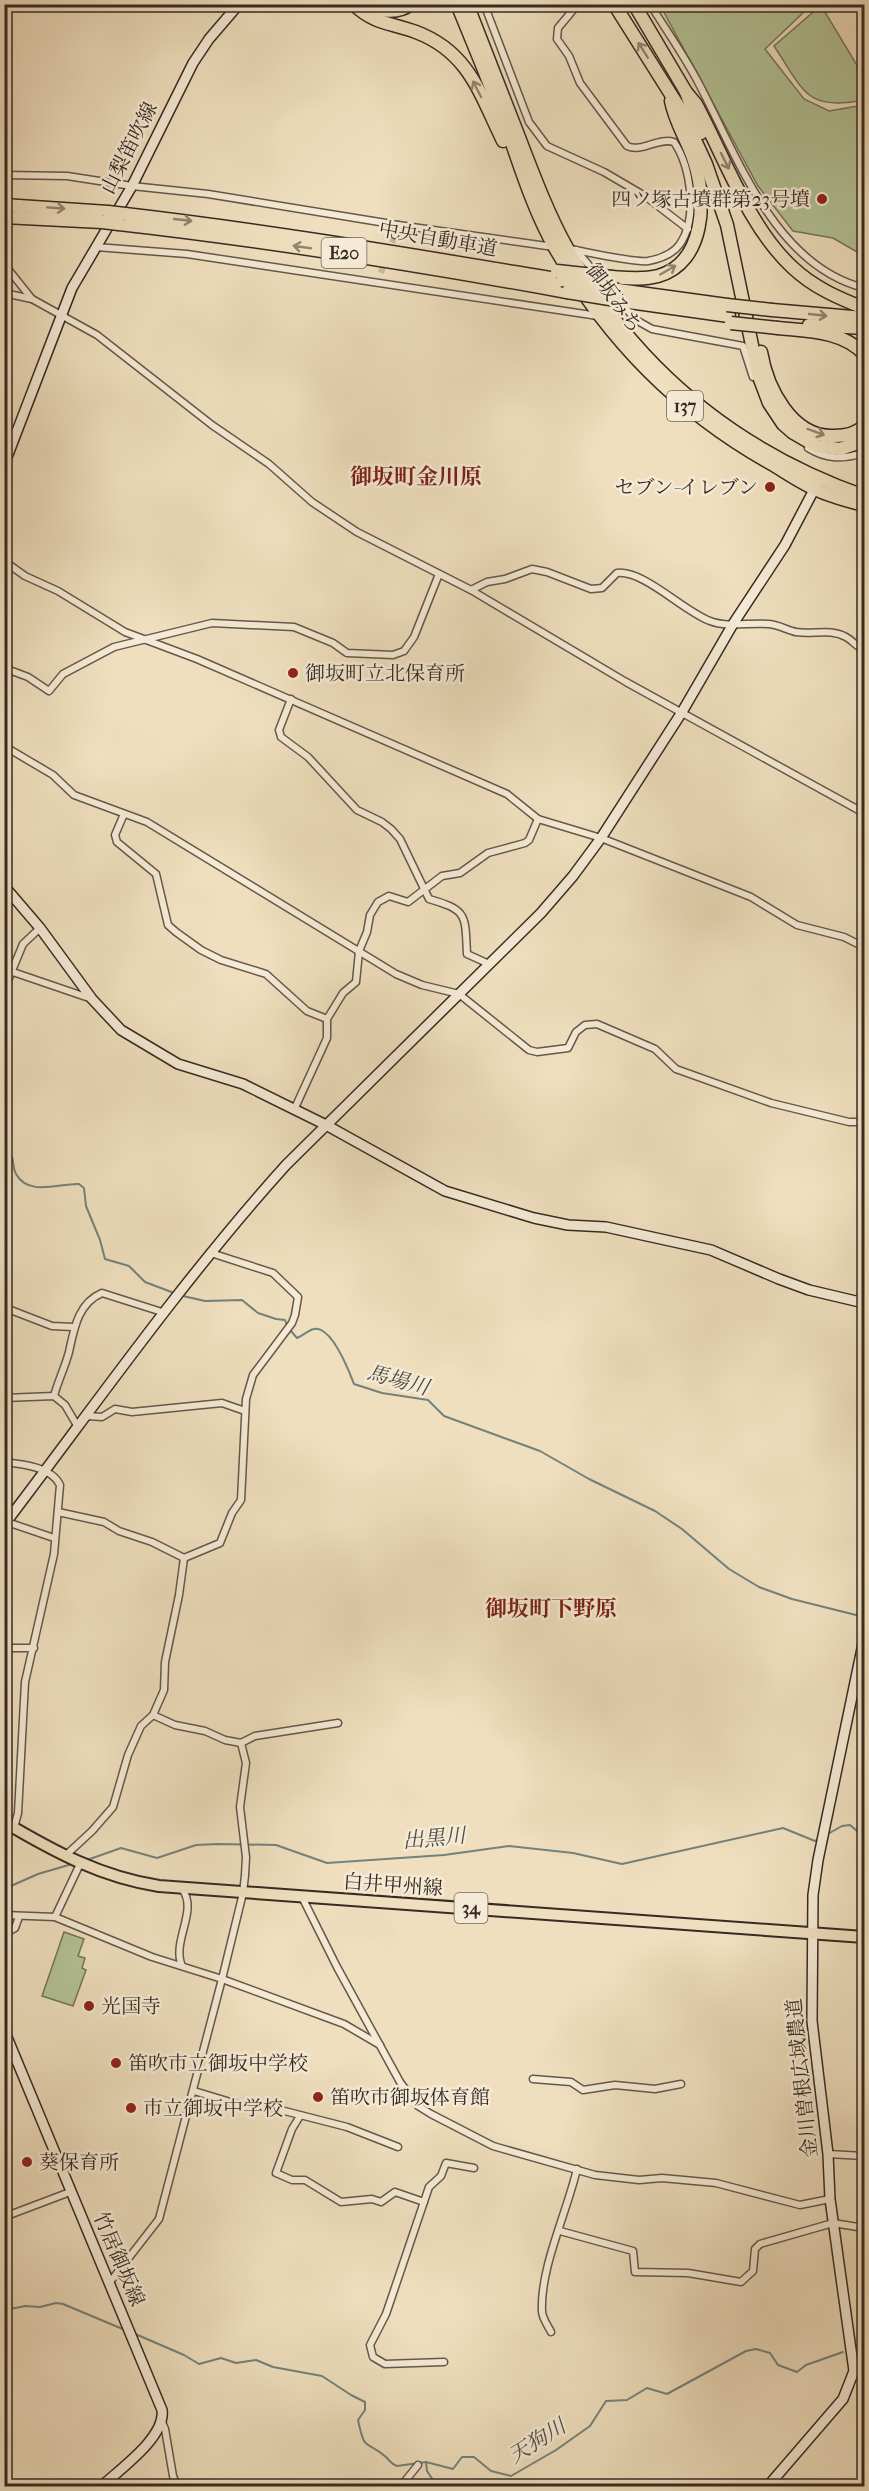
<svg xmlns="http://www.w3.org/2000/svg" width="869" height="2491" font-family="'IM FELL French Canon','Noto Serif JP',serif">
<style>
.green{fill:#b3c396;stroke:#75765d;stroke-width:1.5}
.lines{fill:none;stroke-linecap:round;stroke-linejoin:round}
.stream{stroke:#72827c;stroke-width:2}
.street-tunnel{stroke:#cabb9f;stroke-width:6;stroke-dasharray:6 3;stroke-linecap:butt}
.street-casing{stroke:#65574a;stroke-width:9}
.secondary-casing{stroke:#372a24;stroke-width:12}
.primary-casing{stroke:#372a24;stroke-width:14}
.highway-casing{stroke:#372a24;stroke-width:15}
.street{stroke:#f5ead5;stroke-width:6}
.secondary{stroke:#f5ead5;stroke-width:9}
.primary{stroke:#efdfbe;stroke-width:10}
.highway{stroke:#efdfbe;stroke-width:12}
.highway-bridge-casing{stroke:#372a24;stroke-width:15;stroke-linecap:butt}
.highway-bridge{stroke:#efdfbe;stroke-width:12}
.oneway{stroke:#938471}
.poi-dot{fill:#8f2418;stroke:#f5ead5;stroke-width:2}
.labels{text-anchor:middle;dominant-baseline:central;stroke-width:5;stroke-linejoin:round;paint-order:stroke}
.shield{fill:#f5ead5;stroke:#706459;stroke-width:1.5}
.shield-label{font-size:18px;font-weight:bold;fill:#372a24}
.street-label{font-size:20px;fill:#372a24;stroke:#f5ead5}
.poi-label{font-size:20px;fill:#372a24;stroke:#f5ead5;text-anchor:start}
.water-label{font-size:21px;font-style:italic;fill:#504e48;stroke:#f5ead5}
.quarter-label{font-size:22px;font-weight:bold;fill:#7a1f14;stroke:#f5ead5}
</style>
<rect width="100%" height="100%" fill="#efdfbe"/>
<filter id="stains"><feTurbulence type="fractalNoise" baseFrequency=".00333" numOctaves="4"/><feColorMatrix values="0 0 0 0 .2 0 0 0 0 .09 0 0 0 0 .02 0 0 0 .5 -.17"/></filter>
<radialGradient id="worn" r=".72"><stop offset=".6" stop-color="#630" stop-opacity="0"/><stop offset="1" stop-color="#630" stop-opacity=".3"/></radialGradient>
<g class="green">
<polygon points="660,5 804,5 806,10 765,49 804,99 829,111 864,105 864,256 833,238 793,231 758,186"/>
<path d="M818 8 825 12 864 77V100C805 112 803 89 774 46Z"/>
<polygon points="64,1932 84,1939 78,1956 85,1958 82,1968 86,1970 73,2006 42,1996"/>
</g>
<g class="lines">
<g class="stream">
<path d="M4 1149C18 1159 10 1162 16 1174 29 1197 59 1183 79 1184L84 1188 86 1206 100 1240 105 1259 129 1266 145 1282 174 1293"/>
<polyline points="183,1296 205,1301 242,1300 258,1313 276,1319 285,1320 287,1325"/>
<path d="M290 1330 297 1338C303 1336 308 1330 314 1329 332 1326 349 1371 354 1384L382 1393 428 1400 444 1416 540 1451 589 1479 655 1511 682 1529 729 1569 759 1587 792 1599 864 1617"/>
<polyline points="826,1835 842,1826 850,1825 864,1837"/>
<polyline points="87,1860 121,1848 157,1858 196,1845 218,1844 276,1845 327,1863 444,1855 509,1846 573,1853 622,1864 783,1828 815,1841 819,1839"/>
<polyline points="4,1889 38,1874 72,1864"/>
<polyline points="4,2307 10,2309 25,2306 40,2307 56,2303 63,2304 125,2330"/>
<path d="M133 2333 184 2355 199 2364 221 2358 236 2363 256 2360 273 2367 322 2376 351 2395 365 2402V2410L358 2420C365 2453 365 2439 386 2457 390 2461 391 2464 397 2466L426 2462 453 2469 462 2457H474L491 2471 511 2476 556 2450 590 2426 606 2401 627 2400 647 2388 667 2394 746 2351 756 2349 770 2353 778 2365 797 2372 806 2365 843 2352"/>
<polyline points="856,2346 864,2342"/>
<polyline points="426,2462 427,2471 437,2486"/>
</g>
<g class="street-tunnel">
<polyline points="389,251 395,235"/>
<polyline points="381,273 385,261"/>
</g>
<defs>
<g id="street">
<polyline points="484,4 529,122 547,146 604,172 645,196 688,229"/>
<path d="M650 4C666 30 684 55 698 82 738 157 774 265 864 288"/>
<polyline points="4,175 67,176 132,186 208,194 398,225 554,247"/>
<polyline points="395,235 398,225"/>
<polyline points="96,247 187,254 598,316"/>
<path d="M570 249C587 252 634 263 648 261 659 259 673 254 680 244 698 218 691 167 674 142 658 137 642 153 627 146L580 83 569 56 557 39 558 28 573 10 575 4"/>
<polyline points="576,250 597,275"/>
<polyline points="4,264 32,299 97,335 212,425 269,464 312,502 357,532 471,590 626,682 864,813"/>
<polyline points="4,293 32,299"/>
<polyline points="621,303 636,320 652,329 743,346 753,377"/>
<path d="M808 448C827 460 843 459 864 453"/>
<polyline points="4,561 25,576 58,591 125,632 197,659 507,794 538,819 601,838 751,897 797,925 844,937 864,947"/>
<path d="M471 590 487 582 505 579 532 569 547 572 591 589 602 588 617 573C644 570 683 611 710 621 728 628 750 622 769 624 779 625 787 630 796 632 813 635 830 628 846 637 853 641 857 647 864 650"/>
<polyline points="4,668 28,677 49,691 63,674 114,647 212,623 294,627 333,643 347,653 393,655 404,651 414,637 439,574"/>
<path d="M291 699 279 730 281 737 308 757 357 810 382 822 391 829 400 839 429 899C468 910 465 915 467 954L489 964"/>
<polyline points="4,746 53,775 74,795 147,822 396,974 422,985 459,994 529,1050 537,1052 568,1048 576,1032 585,1025 597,1024 655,1049 676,1069 771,1103 849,1122 864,1122"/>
<polyline points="124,814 115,835 117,842 156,874 168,925 176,932 201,950 221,960 266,974 307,1011 327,1019"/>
<polyline points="4,969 92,999"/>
<polyline points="4,990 23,944 40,928"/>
<polyline points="294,1110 327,1038 327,1019 343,993 356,982 359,951 367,932 370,915 378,902 389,896 408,902 442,876 460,873 488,853 525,843 529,840 538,819"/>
<polyline points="4,1302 8,1309 52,1326 73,1327"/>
<path d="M54 1396C58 1381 65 1367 69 1352 74 1329 78 1303 102 1293L165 1313"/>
<polyline points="4,1398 54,1396 65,1405 78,1427"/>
<polyline points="87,1416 102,1417 115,1409 132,1412 222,1403 245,1411"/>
<path d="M4 1462C22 1464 52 1467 60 1485L54 1554 25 1682 18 1813 14 1828"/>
<polyline points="58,1512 104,1522 119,1531 152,1542 184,1558 220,1543 232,1513 241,1500 246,1399 253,1375 292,1323 295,1315 298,1297 273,1273 211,1253"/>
<polyline points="4,1521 54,1538"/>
<polyline points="4,1648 34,1648"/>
<polyline points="153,1715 175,1725 205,1731 225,1740 241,1743 255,1736 338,1723"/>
<polyline points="65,1856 92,1831 113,1807 128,1755 141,1726 153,1715 164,1690 165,1662 179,1595 184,1558"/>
<path d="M182 1889C199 1910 171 1942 182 1966"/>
<polyline points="302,1897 337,1967 400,2082 418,2106 431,2114 493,2146 595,2175 639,2180 662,2178 716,2183 800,2205 830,2199"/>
<polyline points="4,1915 55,1917 152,1957 222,1979 344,2024 380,2045"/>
<polyline points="55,1917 80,1864"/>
<polyline points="4,1934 15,1928 19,1917"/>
<polyline points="533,2079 571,2082 583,2090 615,2085 655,2089 681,2084"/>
<polyline points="194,2091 247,2107 265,2106 347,2127 398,2147"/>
<polyline points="300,2116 292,2129 276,2173 292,2180 305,2180 341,2202 372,2199 381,2202 395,2192 424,2202"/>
<polyline points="828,2154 864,2156"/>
<polyline points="4,2217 70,2192"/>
<polyline points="560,2231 633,2251 635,2272 688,2273 741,2282 753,2271 755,2249 760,2244 833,2223 864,2228"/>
<polyline points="110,2282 159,2219 222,1979 243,1893 245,1875 246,1857 240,1807 246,1763 241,1743"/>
<path d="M551 2332C548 2326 542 2318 542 2311 540 2268 567 2212 577 2169"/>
<polyline points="444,2362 385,2364 373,2357 370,2345 386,2314 429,2187 441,2176 446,2163 474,2168"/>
<polyline points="854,2371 864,2366"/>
<polyline points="162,2422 165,2429 173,2476 177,2486"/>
<polyline points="270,2486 281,2485"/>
<polyline points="401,2486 418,2465"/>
</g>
<g id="secondary">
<polyline points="4,465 72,288 132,186 193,63 209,39 239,4"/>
<polyline points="4,886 40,928 92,999 121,1030 178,1064 243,1084 326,1125 445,1191 534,1218 568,1225 606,1227 711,1250 779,1279 809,1290 864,1303"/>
<path d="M4 1525C96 1404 184 1278 286 1165L541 913 573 876 601 838 682 712 733 624 785 545 817 484"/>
<path d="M4 2030 162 2410C166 2437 120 2469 102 2486"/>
<polyline points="768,2486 843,2399 854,2371 830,2199 828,2154 812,2021 813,1895 818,1860 864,1639"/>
</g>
<path id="primary" d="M4 1822C55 1852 101 1877 159 1886L864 1937"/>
<g id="highway">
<path d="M353 4C376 25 389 22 416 32 469 52 480 94 503 141"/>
<path d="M366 4C380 12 398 14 411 4"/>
<path d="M457 4C477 53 498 102 515 152 526 184 538 218 555 248 607 339 679 412 770 463 784 471 798 481 813 488 828 496 848 501 864 505"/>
<path d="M467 4C483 45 499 86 515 127 531 168 546 210 567 248 635 368 736 451 864 496"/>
<polyline points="614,4 682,112 706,164 727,225 758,374 769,403 783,424 792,432 816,446 840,449 864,441"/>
<path d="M634 4 686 92 696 104C724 156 748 226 792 267 813 287 838 298 864 308"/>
<polyline points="686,92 701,133"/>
<polyline points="4,205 108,212"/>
<path d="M125 214C272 231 417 256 562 280"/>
<polyline points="4,217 102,222"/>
<path d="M119 224C269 241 418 265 567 292"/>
<path d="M612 277C627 278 643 280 658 276 705 263 707 199 694 161 688 141 675 123 671 101"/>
<polyline points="618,290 727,305"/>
<polyline points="622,301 729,316"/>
<polyline points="772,310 864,318"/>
<polyline points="809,325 864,328"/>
<path d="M778 328C808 331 843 331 864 354"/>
<path d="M761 352C767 388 792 438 834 436 846 436 856 434 864 426"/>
</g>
</defs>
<use href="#street" class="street-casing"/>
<use href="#secondary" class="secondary-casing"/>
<use href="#primary" class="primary-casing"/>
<use href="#highway" class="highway-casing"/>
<use href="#street" class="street"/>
<use href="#secondary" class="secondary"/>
<use href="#primary" class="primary"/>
<use href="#highway" class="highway"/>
<defs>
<g id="highway-bridge">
<polyline points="108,212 125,214"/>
<polyline points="102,222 119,224"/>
<polyline points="557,271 612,277"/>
<polyline points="562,280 618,290"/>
<polyline points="567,292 622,301"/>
<polyline points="727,305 772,310"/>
<polyline points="731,323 778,328"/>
</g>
</defs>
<use href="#highway-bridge" class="highway-bridge-casing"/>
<use href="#highway-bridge" class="highway-bridge"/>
</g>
<defs><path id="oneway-shaft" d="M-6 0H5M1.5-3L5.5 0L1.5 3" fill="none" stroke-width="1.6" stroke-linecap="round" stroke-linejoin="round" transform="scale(1.5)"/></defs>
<g class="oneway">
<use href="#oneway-shaft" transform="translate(643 50) rotate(-122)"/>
<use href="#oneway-shaft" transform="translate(477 89) rotate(-117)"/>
<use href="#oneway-shaft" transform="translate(725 161) rotate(63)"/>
<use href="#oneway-shaft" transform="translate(56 208) rotate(4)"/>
<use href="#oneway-shaft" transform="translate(183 220) rotate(6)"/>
<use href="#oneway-shaft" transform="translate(302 247) rotate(-172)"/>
<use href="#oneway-shaft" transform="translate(668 270) rotate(-30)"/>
<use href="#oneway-shaft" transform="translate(818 315) rotate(6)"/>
<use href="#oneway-shaft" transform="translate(816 432) rotate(20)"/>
</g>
<g class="poi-dot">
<circle cx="822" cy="199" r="6"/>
<circle cx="770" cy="487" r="6"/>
<circle cx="293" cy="673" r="6"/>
<circle cx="89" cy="2006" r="6"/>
<circle cx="116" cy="2063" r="6"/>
<circle cx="318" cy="2097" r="6"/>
<circle cx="131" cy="2108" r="6"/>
<circle cx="27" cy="2162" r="6"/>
</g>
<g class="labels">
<g class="shield">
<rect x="321.5" y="238" width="45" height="30" rx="4.5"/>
<rect x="667" y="391" width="36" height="30" rx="4.5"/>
<rect x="454.5" y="1893" width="33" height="30" rx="4.5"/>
</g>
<g class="shield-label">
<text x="344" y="253">E20</text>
<text x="685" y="406">137</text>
<text x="471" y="1908">34</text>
</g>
<g class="street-label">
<text transform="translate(129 148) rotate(-63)">山梨笛吹線</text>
<text transform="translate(438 239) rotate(10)">中央自動車道</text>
<text transform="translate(614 298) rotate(54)">御坂みち</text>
<text transform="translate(393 1885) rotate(4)">白井甲州線</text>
<text transform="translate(802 2078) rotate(-96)">金川曽根広域農道</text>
<text transform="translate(119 2259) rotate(67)">竹居御坂線</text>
</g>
<g class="poi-label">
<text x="810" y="199" text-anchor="end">四ツ塚古墳群第23号墳</text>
<text x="758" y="487" text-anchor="end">セブン-イレブン</text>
<text x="305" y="673">御坂町立北保育所</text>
<text x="101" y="2006">光国寺</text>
<text x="128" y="2063">笛吹市立御坂中学校</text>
<text x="330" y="2097">笛吹市御坂体育館</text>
<text x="143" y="2108">市立御坂中学校</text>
<text x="39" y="2162">葵保育所</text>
</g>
<g class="water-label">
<text transform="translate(398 1380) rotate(15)">馬場川</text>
<text transform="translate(434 1838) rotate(-5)">出黒川</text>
<text transform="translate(537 2441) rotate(-32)">天狗川</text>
</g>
<g class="quarter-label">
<text x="416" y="477">御坂町金川原</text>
<text x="551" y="1609">御坂町下野原</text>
</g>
</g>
<rect width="869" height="2491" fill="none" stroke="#efdfbe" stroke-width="24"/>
<rect x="6" y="6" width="857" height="2479" fill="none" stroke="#372a24" stroke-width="3"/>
<rect x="12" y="12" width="845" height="2467" fill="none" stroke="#372a24" stroke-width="1.5"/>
<rect width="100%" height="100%" filter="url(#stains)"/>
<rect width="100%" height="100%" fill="url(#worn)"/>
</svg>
